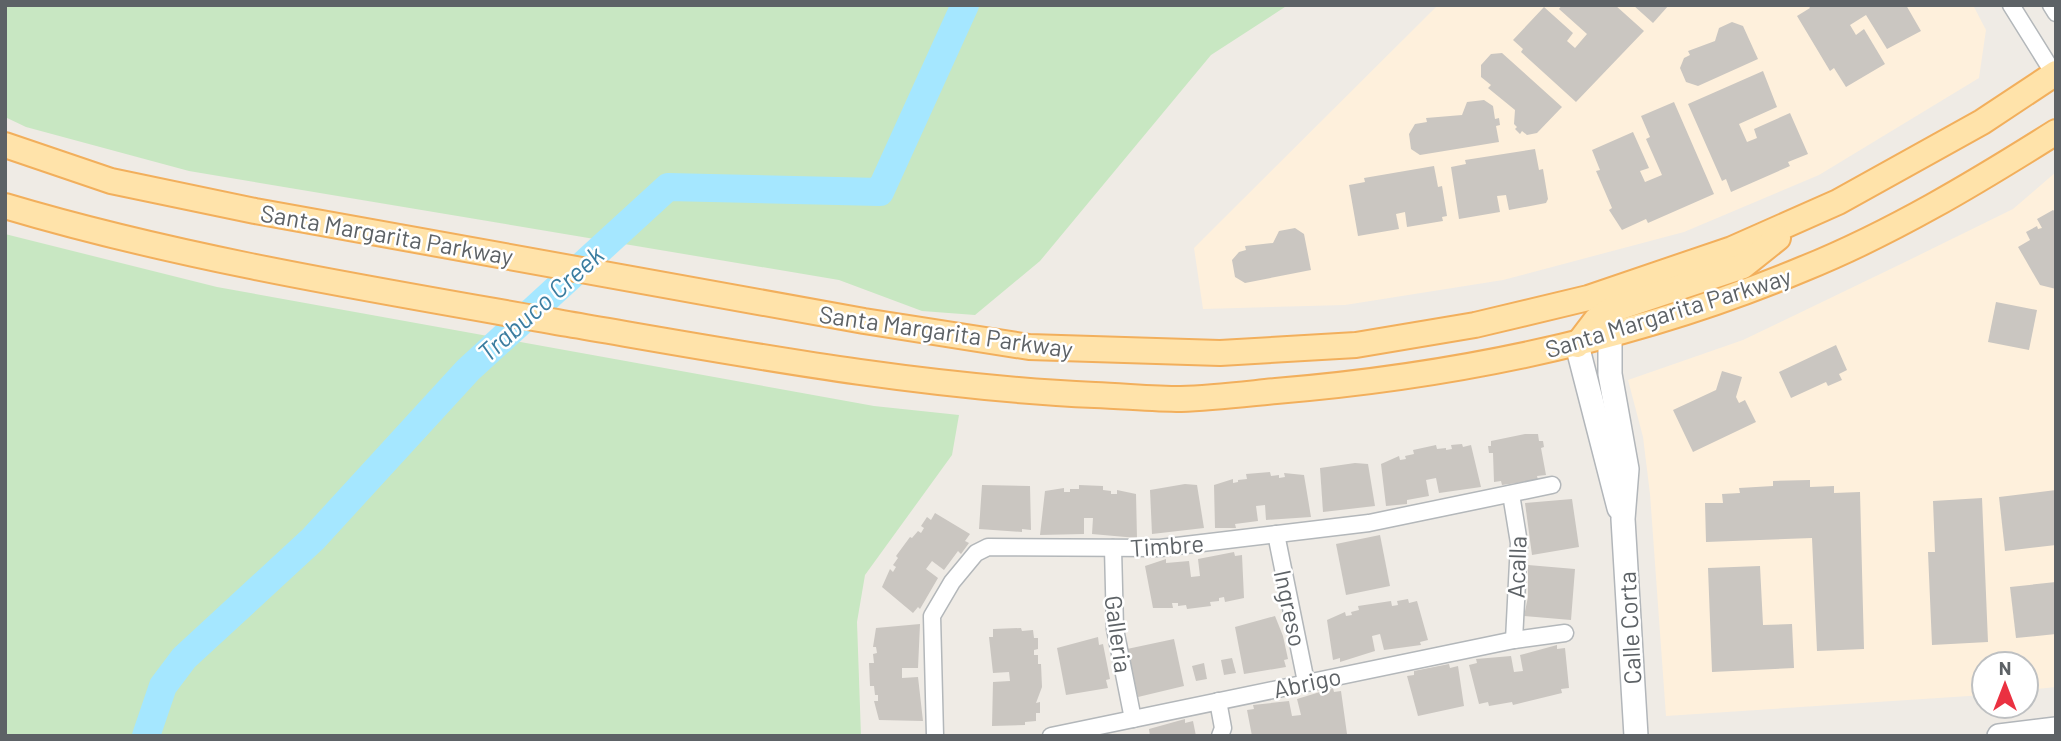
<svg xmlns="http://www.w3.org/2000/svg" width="2061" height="741" font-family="Barlow,sans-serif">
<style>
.commercial{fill:#fef0dc}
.green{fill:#c8e7c2}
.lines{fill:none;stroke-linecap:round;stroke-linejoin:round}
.river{stroke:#a5e7ff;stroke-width:28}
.building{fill:#cac6c1}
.street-casing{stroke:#b3b7ba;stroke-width:19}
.secondary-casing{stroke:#b2b6ba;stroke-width:26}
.primary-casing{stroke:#f2af5c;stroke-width:28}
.street{stroke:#fff;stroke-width:16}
.secondary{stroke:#fff;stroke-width:23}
.primary{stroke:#ffe3aa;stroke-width:24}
.labels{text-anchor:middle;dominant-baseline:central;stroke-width:5;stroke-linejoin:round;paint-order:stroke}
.street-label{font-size:24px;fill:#5d6266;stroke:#fff}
.water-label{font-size:26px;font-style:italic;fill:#3b7da0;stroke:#fff}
</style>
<rect width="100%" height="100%" fill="#efebe5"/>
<g class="commercial">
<polygon points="1438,5 1973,5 1986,30 1979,78 1819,175 1684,232 1503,280 1345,305 1203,309 1194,248"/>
<polygon points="2056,172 2056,687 2026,690 2026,664 1984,664 1984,695 1666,716 1650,494 1643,437 1628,380 1743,340 1903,263 2013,209"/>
</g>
<g class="green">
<polygon points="5,5 1288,5 1211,55 1040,261 975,315 922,311 839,280 189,171 26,127 5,117"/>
<polygon points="5,234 217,287 874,406 959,415 952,455 865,575 857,622 861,736 5,736"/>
</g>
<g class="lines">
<polyline class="river" points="146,736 163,686 184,658 313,539 468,370 668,187 880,192 965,5"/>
</g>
<g class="building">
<polygon points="1562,5 1615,5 1644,31 1576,102 1521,52 1523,49 1513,40 1544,7 1573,33 1567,41 1575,48 1587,34 1559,9"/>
<polygon points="1633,5 1669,5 1653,23"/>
<polygon points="1808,5 1906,5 1921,31 1887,49 1866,15 1850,25 1856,35 1864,29 1885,64 1846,87 1834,68 1830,71 1797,16 1810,8"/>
<polygon points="1732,22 1743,26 1758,59 1698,86 1686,82 1680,68 1684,58 1690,55 1688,51 1715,41 1719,28"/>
<polygon points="1502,53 1562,107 1537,133 1527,135 1522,131 1520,134 1515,129 1517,127 1514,124 1515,110 1488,88 1491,85 1481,77 1481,65 1491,54"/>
<polygon points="1763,71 1777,107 1739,124 1747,142 1757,138 1754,129 1790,113 1808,154 1788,162 1790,166 1731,192 1726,179 1722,181 1688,104"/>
<polygon points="1484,100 1493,106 1495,119 1499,118 1500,125 1496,126 1499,142 1420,155 1411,149 1409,134 1415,124 1427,122 1426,118 1462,115 1467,102"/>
<polygon points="1674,102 1714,194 1648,223 1646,219 1622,230 1609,210 1612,208 1596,171 1600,170 1592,150 1633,132 1649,168 1640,171 1645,182 1662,175 1646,139 1650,137 1641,116"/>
<polygon points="1535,149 1539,170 1543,169 1548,199 1546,203 1509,210 1506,195 1497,196 1500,212 1459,219 1451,167 1466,164 1465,160"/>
<polygon points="1434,166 1438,187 1442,186 1447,216 1442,217 1443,221 1407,227 1405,212 1396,214 1399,229 1358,236 1349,185 1365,182 1364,178"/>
<polygon points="2053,210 2056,212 2056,289 2040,285 2018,247 2030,240 2026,232 2037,226 2038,229 2042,228 2037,219"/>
<polygon points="1295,228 1304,234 1311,270 1245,283 1235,277 1232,260 1239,252 1246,250 1245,246 1273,243 1279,231"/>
<polygon points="1996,302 2037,310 2029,350 1988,342"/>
<polygon points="1836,345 1847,370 1839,374 1842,380 1828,386 1826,382 1791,398 1779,372"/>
<polygon points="1722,371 1742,377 1736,397 1739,403 1745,400 1756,422 1693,452 1673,410 1716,390"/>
<polygon points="1525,434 1538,434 1539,441 1543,441 1544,447 1541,448 1546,475 1537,476 1538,480 1502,485 1501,481 1494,482 1493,453 1489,453 1488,446 1491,446 1491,441"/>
<polygon points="1462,444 1463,447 1471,445 1481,487 1439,493 1436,478 1426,480 1429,496 1407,500 1407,504 1386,506 1381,464 1399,456 1400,460 1406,459 1405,456 1414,454 1413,450 1436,445 1437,449 1446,448 1446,450 1452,449 1451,445"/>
<polygon points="1355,463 1368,464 1375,506 1323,512 1320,468"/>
<polygon points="1270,472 1271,476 1279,475 1279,478 1285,477 1284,473 1304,475 1311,517 1266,520 1265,505 1256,506 1258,521 1235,524 1236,528 1215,528 1214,485 1233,479 1233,483 1238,482 1238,480 1247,479 1246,474"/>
<polygon points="1810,480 1810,487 1834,486 1834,493 1860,492 1864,649 1817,651 1812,538 1706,542 1705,503 1723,503 1722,494 1740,493 1739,488 1773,486 1773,481"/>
<polygon points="1185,484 1197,485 1204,528 1152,534 1150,490"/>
<polygon points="982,485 1030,486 1031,530 1022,529 1022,532 979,529"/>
<polygon points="1079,485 1103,486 1103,490 1111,491 1111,494 1117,494 1117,490 1136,494 1137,538 1092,534 1093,518 1084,518 1084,534 1040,535 1045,491 1064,488 1064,492 1070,492 1070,489 1079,489"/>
<polygon points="2056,490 2056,545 2005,551 1999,497"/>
<polygon points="1982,498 1988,642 1932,645 1928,552 1935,552 1933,501"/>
<polygon points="1572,499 1579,547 1532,555 1525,503"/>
<polygon points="935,513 970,534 965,541 969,543 961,554 958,551 944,570 932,561 926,569 938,578 920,609 918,607 913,613 882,587 890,569 893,572 896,567 893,565 898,558 896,556 910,537 912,538 918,531 921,533 924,528 921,526 927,517 931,520"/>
<polygon points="1380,535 1390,586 1346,595 1336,544"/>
<polygon points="1234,552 1235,556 1242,555 1244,598 1225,602 1224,597 1219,598 1219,601 1210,602 1211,606 1187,609 1186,605 1178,606 1178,603 1172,603 1173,608 1153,608 1145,566 1166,559 1166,563 1189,561 1191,577 1200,576 1198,559"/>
<polygon points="1528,565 1575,569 1571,620 1524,616 1528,597"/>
<polygon points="1760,566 1763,625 1792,624 1794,668 1712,672 1708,568"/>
<polygon points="2056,582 2056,634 2016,638 2010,587"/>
<polygon points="1408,599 1409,603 1417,601 1428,640 1420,642 1421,645 1384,650 1380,634 1372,636 1375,651 1340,662 1340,658 1333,660 1327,620 1345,612 1346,616 1352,615 1351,612 1359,610 1358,606 1391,601 1392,606 1398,605 1397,601"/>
<polygon points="1275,616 1283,636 1288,659 1284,660 1286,667 1244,674 1235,627"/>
<polygon points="920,624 918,668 902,668 902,678 918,677 923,721 879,720 874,701 878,701 878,695 875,695 874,686 870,686 869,663 874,663 873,654 877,653 876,647 873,647 876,628"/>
<polygon points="1021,628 1022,631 1033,630 1034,638 1038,638 1038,649 1034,650 1034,655 1038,655 1038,664 1041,664 1042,687 1036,703 1040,702 1040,713 1036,713 1036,721 1025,722 1025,725 992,726 993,682 1010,681 1009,672 993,673 989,637 993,637 993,629"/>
<polygon points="1098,637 1099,645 1103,644 1110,679 1106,680 1108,688 1066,695 1057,648"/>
<polygon points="1174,639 1184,686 1138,697 1127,649"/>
<polygon points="1557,645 1557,649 1565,648 1569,688 1561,689 1562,693 1513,705 1512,702 1489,706 1488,702 1479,704 1469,665 1477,663 1476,659 1511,656 1514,672 1523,671 1520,655"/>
<polygon points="1232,658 1236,673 1224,675 1221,660"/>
<polygon points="1204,663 1207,679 1196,681 1192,666"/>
<polygon points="1449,664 1450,668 1458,666 1464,706 1418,716 1407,676 1414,675 1414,671"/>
<polygon points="1333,688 1334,692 1341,691 1347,734 1252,736 1247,710 1254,709 1253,705 1289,701 1292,716 1301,715 1297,699"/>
<polygon points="1185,719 1185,723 1193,721 1196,736 1150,736 1149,729"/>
</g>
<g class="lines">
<defs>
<g id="street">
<polyline points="2011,5 2054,74"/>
<polyline points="2051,5 2056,13"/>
<polyline points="1511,494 1519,543 1514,640"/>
<polyline points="1276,534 1306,682"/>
<polyline points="1113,548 1115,629 1133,719"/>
<polyline points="1218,701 1223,728 1220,736"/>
<polyline points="935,736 932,616 952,582 976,553 988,547 1160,548 1369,523 1552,485"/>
<polyline points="1051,736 1514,640 1565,633"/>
</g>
<g id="secondary">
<polyline points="1610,335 1610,374 1627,469 1623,519 1636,736"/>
<polyline points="1577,345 1619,508"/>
<polyline points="1999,736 2056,729"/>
</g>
<g id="primary">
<polyline points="5,145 111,181 255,211 864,321 1029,347 1220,353 1356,345 1475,325 1588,298 1732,249 1838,202 1982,122 2056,73"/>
<path d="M5 206C186 260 382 291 568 324 743 354 917 387 1095 395 1124 396 1152 399 1181 399 1212 398 1245 394 1276 391 1456 376 1636 339 1803 269 1892 233 1975 183 2056 132"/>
<polyline points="1577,345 1596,320 1608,311 1743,266 1778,238"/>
</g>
</defs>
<use href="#street" class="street-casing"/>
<use href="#secondary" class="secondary-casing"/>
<use href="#primary" class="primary-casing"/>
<use href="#street" class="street"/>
<use href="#secondary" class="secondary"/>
<use href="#primary" class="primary"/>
</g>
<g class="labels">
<g class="street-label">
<text transform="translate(387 234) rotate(10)">Santa Margarita Parkway</text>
<text transform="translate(1668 312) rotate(-17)">Santa Margarita Parkway</text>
<text transform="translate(946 331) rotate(8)">Santa Margarita Parkway</text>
<text transform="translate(1167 545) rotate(-4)">Timbre</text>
<text transform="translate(1516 567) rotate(-88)">Acalla</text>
<text transform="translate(1291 608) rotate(78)">Ingreso</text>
<text transform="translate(1629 628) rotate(-93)">Calle Corta</text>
<text transform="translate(1119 634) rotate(82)">Galleria</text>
<text transform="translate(1307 682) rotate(-12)">Abrigo</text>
</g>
<g class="water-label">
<text transform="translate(540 303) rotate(-42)">Trabuco Creek</text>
</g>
</g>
<rect width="2061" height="741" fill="none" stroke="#5d6266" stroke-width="14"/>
<g transform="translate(2005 685)"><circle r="33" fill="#ffffff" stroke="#bec0c2" stroke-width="2"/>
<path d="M0-5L12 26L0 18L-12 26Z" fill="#ea3141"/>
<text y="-10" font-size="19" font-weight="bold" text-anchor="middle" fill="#5d6266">N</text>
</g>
</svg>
